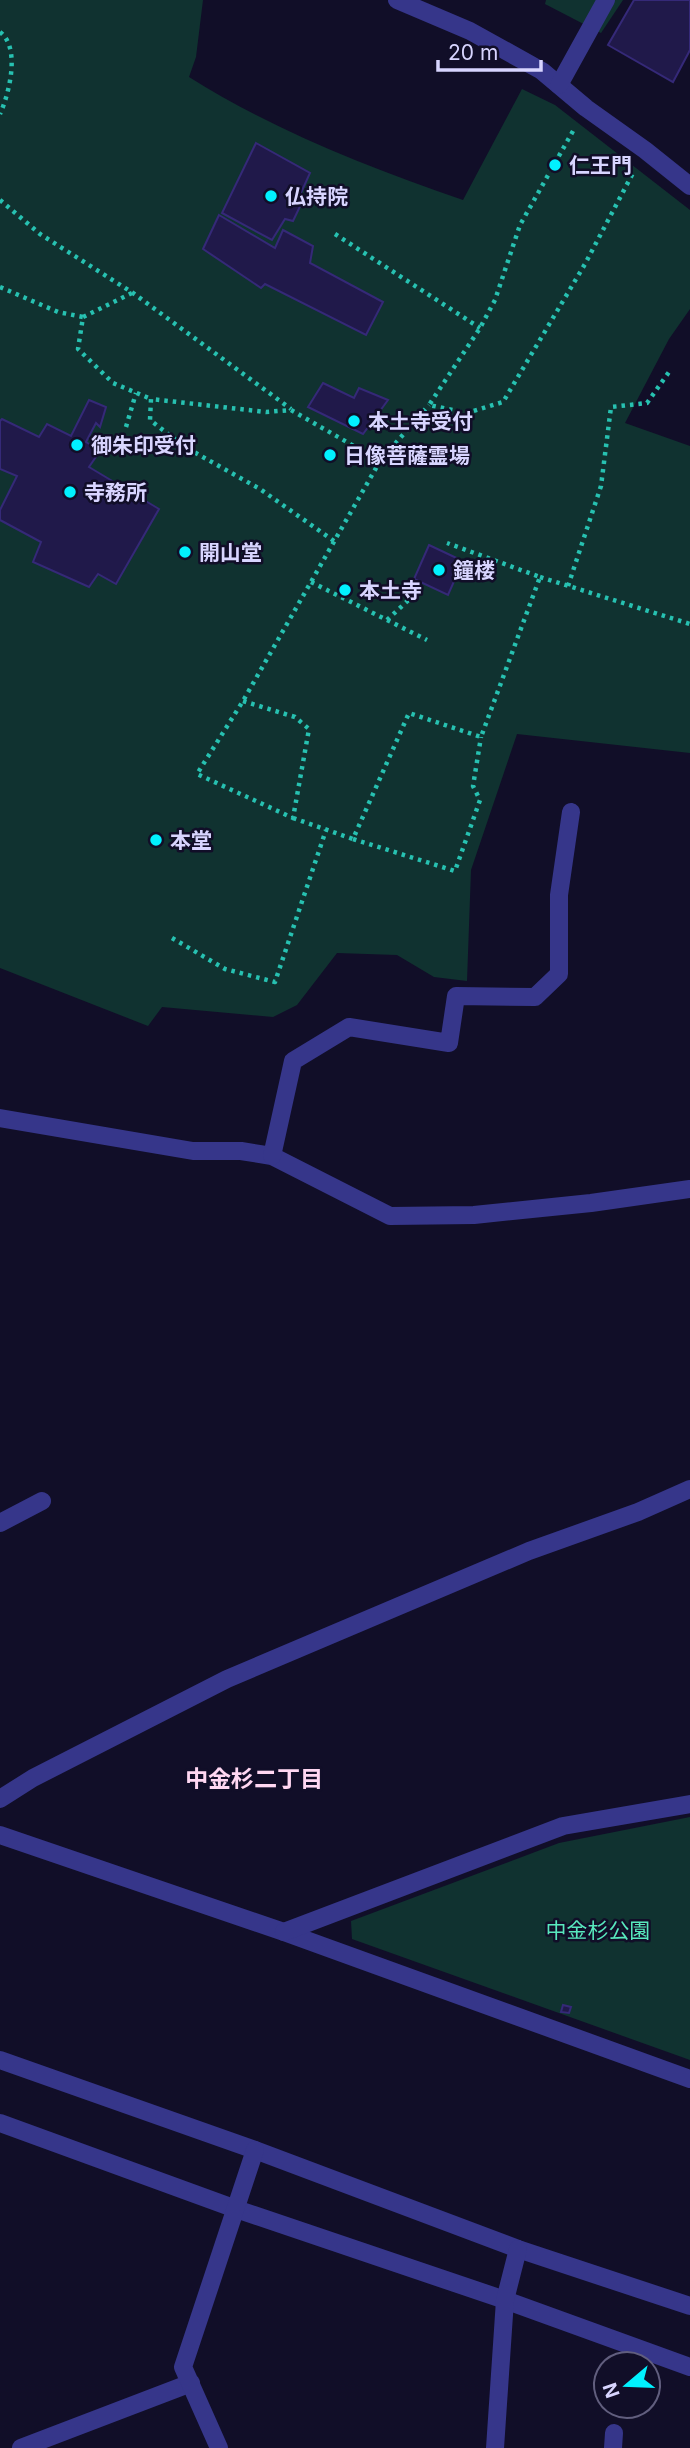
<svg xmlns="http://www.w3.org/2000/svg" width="690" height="2448" font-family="Inter,'Noto Sans JP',sans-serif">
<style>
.green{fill:#103230}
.building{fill:#20194a;stroke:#352978;stroke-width:2}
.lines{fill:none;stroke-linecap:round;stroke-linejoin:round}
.path{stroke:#27c1b1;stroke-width:4.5;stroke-dasharray:3.5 5;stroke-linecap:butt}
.minor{stroke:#36368a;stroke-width:18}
.poi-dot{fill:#01f1ff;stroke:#110e28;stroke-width:2.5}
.labels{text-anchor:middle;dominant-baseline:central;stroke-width:5;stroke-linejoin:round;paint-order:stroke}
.poi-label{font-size:21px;font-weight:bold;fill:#d8d5ff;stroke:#110e28;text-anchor:start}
.park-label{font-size:21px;fill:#58e8bd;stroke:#110e28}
.neighbourhood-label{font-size:23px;font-weight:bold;fill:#ffd7f2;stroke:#110e28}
</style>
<rect width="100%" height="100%" fill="#110e28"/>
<g class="green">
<path d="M0 0H203L196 57 189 77C277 132 366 166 463 200L522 89 555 105 690 210V309L669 339 625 423 690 446V753L517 734 471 870 467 981 434 977 397 955 337 953 297 1005 273 1017 162 1007 148 1026 0 968Z"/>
<polygon points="546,0 623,0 601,33 545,4"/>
<polygon points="690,1817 690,2060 352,1939 351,1921 559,1843"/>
</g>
<g class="building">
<polygon points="634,0 690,0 690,50 673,82 608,45"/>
<polygon points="256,143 310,173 300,195 304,198 293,221 285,219 272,240 222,213"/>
<polygon points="219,215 275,248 283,230 313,246 310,263 383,302 366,335 265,284 261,288 203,249"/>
<polygon points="323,383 354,398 359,388 388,400 363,434 308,407"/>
<polygon points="89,400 106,407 100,427 96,423 86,442 100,451 89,467 159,509 116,584 98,574 89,587 33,562 41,542 0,520 0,510 17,476 0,469 0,421 2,419 39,437 47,424 71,436"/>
<polygon points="429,545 463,561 448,595 414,579"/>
<polygon points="563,2005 571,2007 569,2013 561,2012"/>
</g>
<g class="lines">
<g class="path">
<path d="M0 32C21 48 9 94 0 114"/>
<polyline points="573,131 520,225 495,300 480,328 429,405 467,413 503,402 585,264 633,173"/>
<polyline points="0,200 40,234 133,293 291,409"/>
<polyline points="335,234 480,328"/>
<polyline points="0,287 58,312 83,317"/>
<polyline points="132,293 83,317 78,349 113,383 151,399"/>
<polyline points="126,427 136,393"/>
<polyline points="334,541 260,489 185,447 150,420 151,399 266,412 291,410 380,461"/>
<polyline points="540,577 690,624"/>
<polyline points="311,582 427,640"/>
<polyline points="568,586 601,486 611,407 647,403 669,372"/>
<polyline points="387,620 416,593"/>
<polyline points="243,701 295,717 309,729 293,818 197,774 243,701 380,461 429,405"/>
<polyline points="293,818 353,839 409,713 481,737 540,577 447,543"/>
<polyline points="353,839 455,871 480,800 473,786 481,737"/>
<polyline points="172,938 225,969 275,982 326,830"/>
</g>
<g class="minor">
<polyline points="397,0 470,31 542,71 586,108 645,150 690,186"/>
<polyline points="559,85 606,0"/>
<polyline points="0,1118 193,1151 241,1151 272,1156 390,1216 474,1215 591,1203 690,1189"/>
<polyline points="272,1156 293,1061 349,1027 449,1043 456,996 535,997 559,974 559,895 571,812"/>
<polyline points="0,1523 42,1501"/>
<polyline points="0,1799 33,1778 227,1679 529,1551 638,1512 690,1489"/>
<polyline points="0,1835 284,1932 690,2079"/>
<polyline points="284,1932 563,1826 690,1804"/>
<polyline points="0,2060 255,2150 518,2249 690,2306"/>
<polyline points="0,2123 236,2209 505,2300 690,2367"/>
<polyline points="21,2448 191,2383"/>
<polyline points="219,2448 183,2367 255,2150"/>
<polyline points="495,2448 505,2300 518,2249"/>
<polyline points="613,2448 614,2433"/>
</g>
</g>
<g class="poi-dot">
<circle cx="555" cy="165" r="7"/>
<circle cx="271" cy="196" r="7"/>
<circle cx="354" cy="421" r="7"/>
<circle cx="77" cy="445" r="7"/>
<circle cx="330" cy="455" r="7"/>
<circle cx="70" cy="492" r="7"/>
<circle cx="185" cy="552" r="7"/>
<circle cx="439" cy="570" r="7"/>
<circle cx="345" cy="590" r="7"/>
<circle cx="156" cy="840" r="7"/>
</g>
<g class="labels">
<g class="poi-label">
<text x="569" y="165">仁王門</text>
<text x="285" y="196">仏持院</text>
<text x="368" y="421">本土寺受付</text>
<text x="91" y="445">御朱印受付</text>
<text x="344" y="455">日像菩薩霊場</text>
<text x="84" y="492">寺務所</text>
<text x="199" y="552">開山堂</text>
<text x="453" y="570">鐘楼</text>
<text x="359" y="590">本土寺</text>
<text x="170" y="840">本堂</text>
</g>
<g class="park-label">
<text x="598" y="1930">中金杉公園</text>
</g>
<g class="neighbourhood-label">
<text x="254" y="1779">中金杉二丁目</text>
</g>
</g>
<g transform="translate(627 2385) rotate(251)"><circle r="33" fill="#110e28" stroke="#615e7e" stroke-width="2"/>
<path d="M0-5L12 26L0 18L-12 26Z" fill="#01f1ff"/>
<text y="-10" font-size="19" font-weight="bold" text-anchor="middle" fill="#d8d5ff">N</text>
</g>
<path d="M438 60v10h103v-10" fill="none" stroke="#d8d5ff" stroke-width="3.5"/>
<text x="448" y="60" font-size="21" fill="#d8d5ff" stroke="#110e28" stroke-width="5" paint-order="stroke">20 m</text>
</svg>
